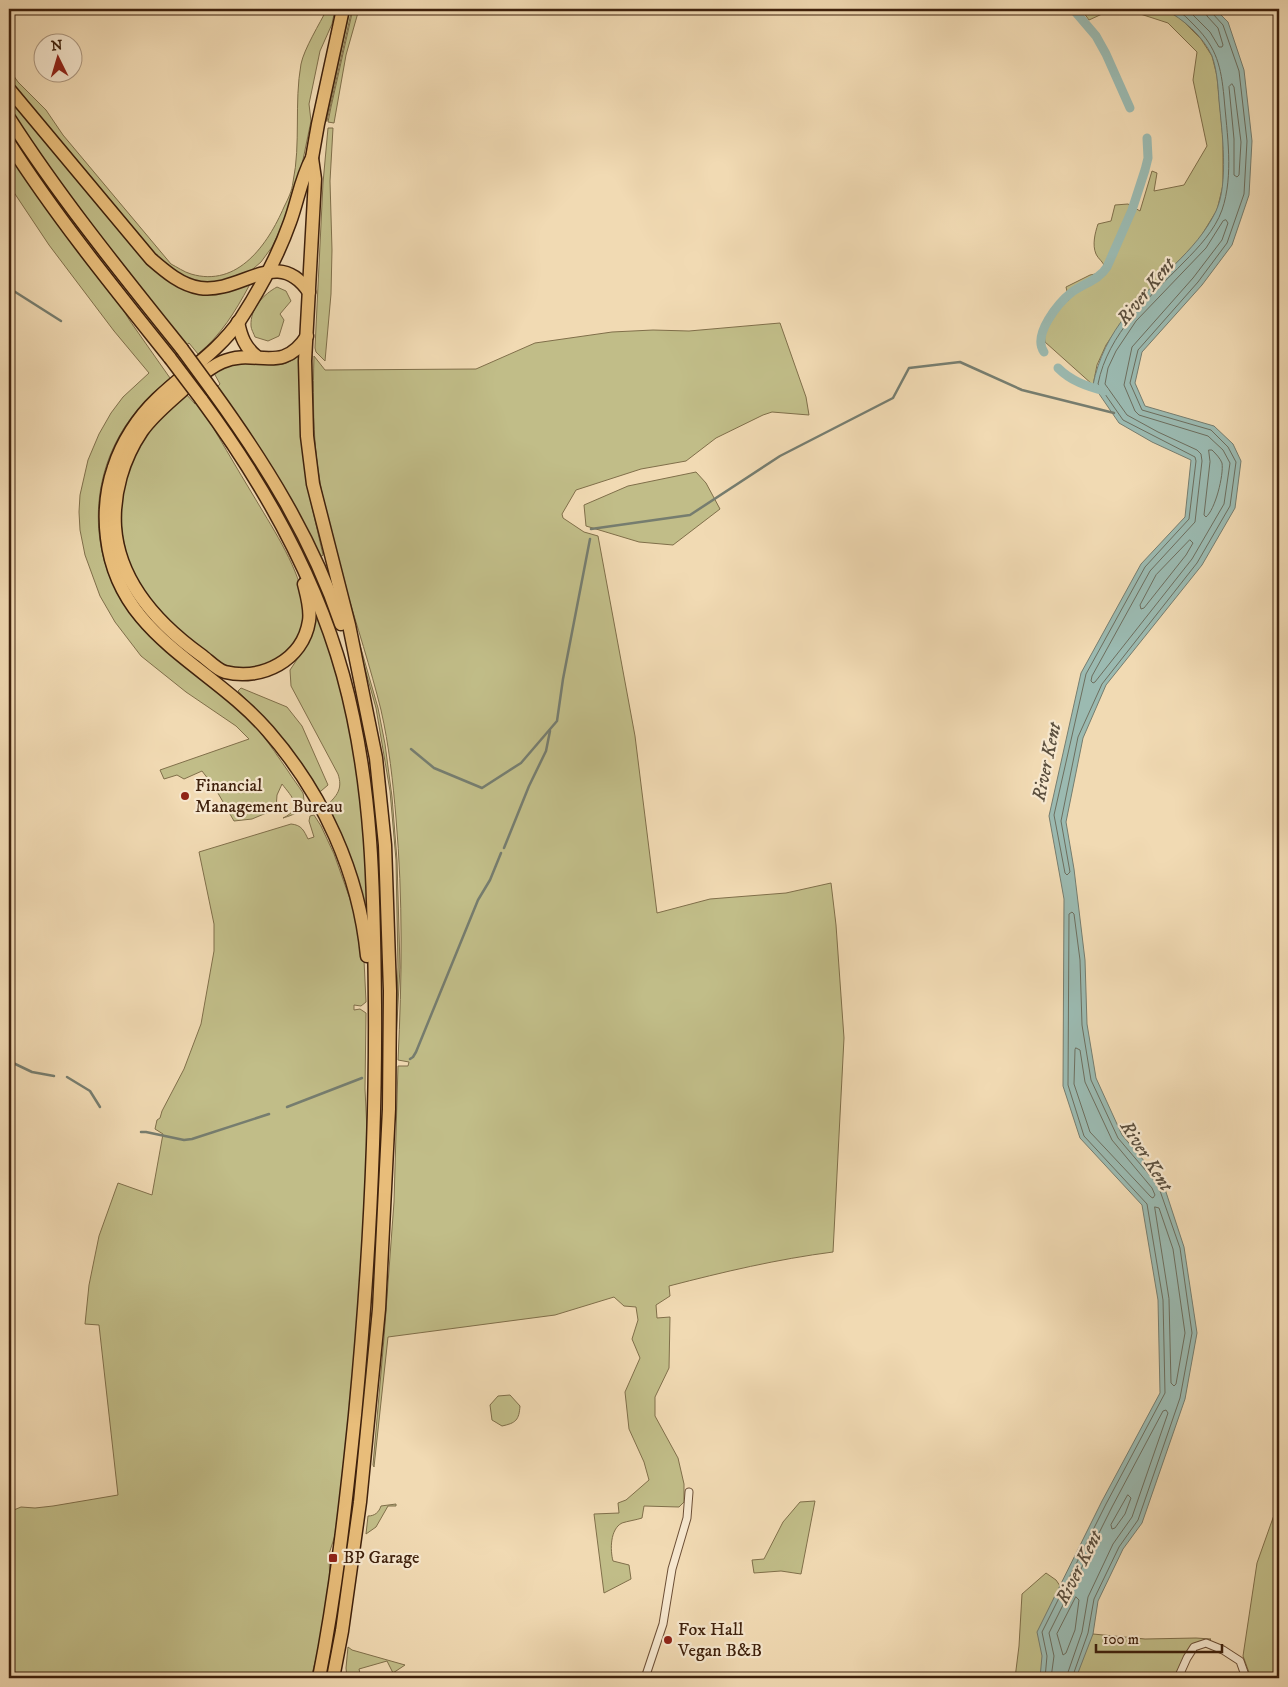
<svg xmlns="http://www.w3.org/2000/svg" width="1288" height="1687" font-family="'IM FELL DW Pica',serif">
<style>
.green{fill:#c1bd88;stroke:#806f4a}
.water{fill:#9bbab1;stroke:#767d6f}
.lines{fill:none;stroke-linecap:round;stroke-linejoin:round}
.shore{stroke:#6d6e5e;stroke-width:1}
.stream{stroke:#767d6f;stroke-width:2.5}
.canal{stroke:#9bbab1;stroke-width:9}
.street-casing{stroke:#6c4f36;stroke-width:9}
.highway-casing{stroke:#3f210c;stroke-width:15}
.street{stroke:#f6e7ce;stroke-width:7}
.highway{stroke:#e8bd7a;stroke-width:12}
.highway-bridge-casing{stroke:#3f210c;stroke-width:15;stroke-linecap:butt}
.highway-bridge{stroke:#e8bd7a;stroke-width:12}
.poi-dot{fill:#8f2418;stroke:#f6e7ce;stroke-width:2}
.labels{text-anchor:middle;dominant-baseline:central;stroke-width:4.5;stroke-linejoin:round;paint-order:stroke}
.poi-label{font-size:18px;fill:#3f210c;stroke:#f6e7ce;text-anchor:start}
.water-label{font-size:19px;font-style:italic;fill:#5b4f3e;stroke:#f6e7ce}
</style>
<rect width="100%" height="100%" fill="#f1dab3"/>
<filter id="stains"><feTurbulence type="fractalNoise" baseFrequency=".004" numOctaves="4"/><feColorMatrix values="0 0 0 0 .2 0 0 0 0 .09 0 0 0 0 .02 0 0 0 .5 -.17"/></filter>
<radialGradient id="worn" r=".72"><stop offset=".6" stop-color="#630" stop-opacity="0"/><stop offset="1" stop-color="#630" stop-opacity=".3"/></radialGradient>
<g class="green">
<path d="M327 9H335L332 24 320 51 309 104 311 121 298 184 280 230 272 247 261 262 247 274 222 283 198 282 169 270 152 254 9 81V69L18 82 46 110 63 135 171 264C177 267 184 272 191 274 238 288 268 244 284 207 288 199 292 191 293 182 301 143 294 103 301 64 304 49 320 23 327 9Z"/>
<polygon points="350,9 352,9 327,121 326,121"/>
<polygon points="353,9 359,9 346,55 334,123 328,122 331,107"/>
<polygon points="1081,9 1113,9 1089,20"/>
<path d="M1125 9H1164L1179 17 1201 39 1212 56 1217 76 1223 139V185L1217 210 1198 241 1127 314 1106 345 1097 365 1093 385 1045 342C1042 327 1054 306 1069 300L1066 287 1090 275 1101 273 1105 268C1103 261 1099 260 1096 254 1092 245 1095 233 1098 224L1111 221 1115 205 1128 204 1140 211 1152 171 1157 173 1154 191 1184 185 1207 146 1193 80 1197 52 1168 23Z"/>
<path d="M9 97 114 221 171 281 249 284V286C235 312 221 335 198 354L189 343 185 346 68 197 9 107Z"/>
<polygon points="328,128 333,128 330,181 332,250 331,294 325,361 316,352 315,348 323,183"/>
<path d="M9 155 117 300 130 321 170 378C154 392 138 407 126 425 87 484 89 561 133 617 143 630 157 639 169 650 189 666 209 682 228 698 253 719 270 745 288 771 293 779 298 785 303 793 307 810 296 814 283 818 304 808 292 797 282 784L277 795 276 809 252 819 234 821 215 788 202 771 184 779 177 775 164 779 160 770 249 739 236 726 186 692 141 656 115 622 100 596 85 555 80 530 79 512 80 495 88 460 99 434 111 413 123 397 149 373 114 331 49 245 9 185Z"/>
<path d="M277 287 286 291 291 301 280 314 284 320 279 336 268 341 255 337C254 334 251 329 251 326 250 308 264 294 277 287Z"/>
<path d="M780 323 806 397 809 415 772 412 763 415 716 438 686 461 641 469 576 490 562 514 563 518 584 532 598 536 635 736 657 913 710 899 786 893 831 883 836 925 844 1038 833 1252C778 1259 723 1272 669 1286L670 1296 656 1305 657 1318 670 1317 669 1368 655 1397V1416L678 1458 684 1484V1502L679 1507 644 1506 642 1518C636 1520 628 1521 622 1523 610 1529 610 1550 613 1561L629 1565 631 1579 604 1593 594 1514 619 1513 618 1503 626 1500 649 1480 644 1462 629 1429 625 1392 640 1358 632 1339 638 1320 636 1307 624 1306 614 1297 555 1315 388 1337 374 1467 373 1465 384 1338 394 1202 398 1066H408L409 1062 398 1060C402 979 403 899 396 818 393 782 389 745 381 710 360 625 326 542 316 454 313 422 313 388 314 356L325 370 476 369 535 343 612 332 653 330 689 331Z"/>
<polygon points="312,355 312,415 319,484 332,547 378,708 385,744 392,797 397,860 400,967 395,1059 398,967 396,860 390,791 376,708 331,547 322,508 313,444 310,357"/>
<path d="M299 356 302 438 310 498 323 555 322 556H320L217 387 220 384 214 373C225 367 238 361 251 362 274 364 277 370 299 356Z"/>
<polygon points="209,393 239,436 280,505 276,502 205,396"/>
<path d="M186 394 195 404 198 402C217 434 236 467 256 500 275 532 299 568 305 606 311 646 263 679 226 665 216 661 207 653 198 647 147 610 115 561 122 496 123 486 124 473 128 463 141 434 164 415 186 394Z"/>
<polygon points="696,472 706,483 720,509 673,545 639,542 586,526 584,505 628,486"/>
<path d="M318 615C330 657 346 699 353 743 363 799 366 856 369 913L366 915 326 806C337 796 343 789 338 774L291 686 290 670 308 643 314 616Z"/>
<polygon points="241,688 287,707 302,726 328,785 321,791 318,792 271,725 238,691"/>
<path d="M314 815 321 826 334 854 356 916 364 960 366 1002 361 1006 354 1005V1010L360 1009 366 1013 365 1089 368 1151 354 1384 338 1526 329 1554 330 1588 321 1639 311 1678H9V1512L21 1507 35 1508 53 1506 118 1495 99 1325 85 1324 89 1285 99 1236 118 1183 152 1195 163 1134 155 1129 157 1120 160 1118 162 1111 184 1069 201 1024 214 951V924L199 852 291 824C302 825 304 831 308 839L314 837 309 821 310 816Z"/>
<path d="M510 1395 520 1406C519 1420 516 1423 502 1426L492 1420 490 1405 498 1396Z"/>
<polygon points="815,1501 801,1574 781,1571 754,1573 752,1560 764,1559 783,1522 800,1502"/>
<polygon points="1279,1501 1279,1678 1251,1678 1243,1656 1257,1563"/>
<path d="M396 1504V1506H388L376 1527 366 1534 368 1516C375 1516 379 1512 381 1506Z"/>
<polygon points="1046,1573 1056,1580 1093,1634 1145,1639 1196,1638 1211,1639 1206,1643 1194,1647 1174,1678 1015,1678 1019,1646 1022,1594"/>
<polygon points="348,1647 352,1650 405,1665 393,1673 387,1661 359,1669 361,1678 347,1678 346,1668"/>
</g>
<path class="water" d="M1164 9H1215L1228 22 1244 70 1252 141 1249 195 1232 245 1202 285 1142 352 1135 383 1145 406 1214 426 1233 444 1241 461 1235 508 1202 565 1106 685 1083 738 1066 822 1074 869 1085 960 1087 1024 1096 1078 1122 1135 1163 1183 1184 1247 1197 1333 1185 1399 1142 1523 1123 1549 1098 1601 1093 1634 1076 1678H1040L1042 1656 1037 1632 1102 1501 1160 1393 1158 1300 1142 1205 1080 1138 1063 1086 1064 899 1049 816 1081 673 1141 564 1185 517 1191 460 1152 442 1119 423 1093 385C1098 359 1110 335 1127 314 1155 278 1196 253 1216 211 1229 183 1222 132 1219 101 1218 86 1217 70 1212 56 1203 36 1183 19 1164 9Z"/>
<g class="lines">
<g class="shore">
<path d="M1175 9C1183 13 1188 19 1195 26 1217 48 1221 67 1224 97 1227 134 1234 175 1222 210 1215 230 1198 248 1184 262 1149 298 1108 333 1098 384L1123 420 1195 457 1196 461 1189 519 1145 567 1086 674 1054 815 1065 873 1067 875 1070 872 1061 821 1078 737 1102 684 1197 563 1230 506 1236 462 1228 447 1211 430 1142 410 1130 383 1138 350 1198 282 1227 243 1244 194 1247 141 1239 71 1223 25 1213 14 1212 9"/>
<polyline points="1187,9 1210,32 1219,47 1222,47 1223,45 1218,28 1207,16 1205,9"/>
<polygon points="1232,84 1234,87 1241,142 1239,175 1237,177 1234,175 1234,139 1229,87"/>
<polygon points="1226,220 1228,223 1222,240 1193,278 1132,347 1124,385 1135,411 1139,415 1208,436 1223,450 1230,463 1224,504 1192,559 1095,682 1093,683 1091,681 1092,676 1150,571 1195,522 1202,461 1201,454 1197,450 1158,432 1127,415 1105,384 1108,368 1116,351 1136,321 1206,248 1223,221"/>
<path d="M1209 450H1212C1216 454 1220 458 1222 463 1224 475 1215 510 1206 517L1204 515 1210 462Z"/>
<polygon points="1190,540 1193,543 1186,555 1144,608 1141,609 1140,605 1156,575"/>
<polygon points="1076,1048 1080,1050 1085,1082 1112,1140 1152,1188 1155,1195 1153,1198 1151,1197 1090,1132 1074,1084 1075,1050"/>
<polygon points="1155,1207 1159,1208 1173,1249 1185,1333 1176,1384 1174,1386 1171,1383 1169,1299"/>
<polygon points="1128,1495 1131,1498 1125,1514 1115,1528 1112,1529 1111,1525"/>
<polygon points="1076,1597 1079,1600 1075,1630 1066,1653 1063,1655 1057,1634"/>
<polyline points="1045,1678 1047,1656 1042,1632 1106,1504 1165,1393 1163,1300 1147,1204 1084,1136 1068,1085 1069,914 1072,912 1074,914 1080,960 1082,1025 1091,1080 1118,1138 1158,1185 1180,1248 1192,1333 1180,1398 1138,1520 1119,1547 1094,1599 1088,1633 1072,1678"/>
<polyline points="1051,1678 1054,1656 1049,1633 1112,1507 1163,1411 1166,1410 1168,1413 1132,1517 1113,1544 1088,1597 1082,1632 1066,1678"/>
</g>
<g class="stream">
<polyline points="9,288 61,321"/>
<polyline points="591,529 690,515 780,456 893,398 909,368 960,362 1022,390 1114,413"/>
<polyline points="411,749 434,768 482,788 521,763 557,721 563,679 590,539"/>
<polyline points="504,848 529,786 546,751 550,731"/>
<polyline points="410,1059 413,1057 416,1052 478,900 490,880 501,853"/>
<polyline points="9,1061 32,1072 54,1076"/>
<polyline points="67,1077 90,1091 100,1107"/>
<polyline points="287,1107 362,1078"/>
<polyline points="141,1132 146,1132 184,1140 192,1139 269,1114"/>
</g>
<g class="canal">
<polyline points="1073,9 1096,36 1106,54 1130,108"/>
<path d="M1044 352C1032 335 1058 303 1072 292 1084 283 1099 280 1107 267L1132 210 1145 170 1148 158 1147 138"/>
<path d="M1058 368C1071 381 1086 386 1104 391"/>
</g>
<defs>
<g id="street">
<polyline points="645,1678 663,1624 672,1569 687,1518 689,1492"/>
<polyline points="1178,1678 1187,1658 1194,1647 1206,1643 1223,1650 1240,1661 1246,1678"/>
</g>
<g id="highway">
<path d="M9 89 151 259C166 272 181 285 200 288 242 294 277 245 309 292"/>
<path d="M9 118C61 199 122 274 182 349"/>
<path d="M9 143C57 218 114 288 170 358"/>
<path d="M312 158C301 178 298 200 290 222 278 256 260 289 240 320 218 352 185 372 157 399 138 417 122 442 114 467 106 490 104 514 107 538 118 636 210 664 268 731 323 794 359 873 367 956"/>
<path d="M238 322C241 337 245 347 256 356"/>
<path d="M212 390C265 463 312 538 341 624"/>
<path d="M201 399C263 483 315 574 343 675 373 784 374 892 375 1004 376 1142 368 1279 355 1415 346 1503 336 1592 319 1678"/>
<path d="M304 584C307 596 311 609 309 621 303 660 262 681 225 672 217 670 208 660 201 655 158 624 119 583 115 527 113 493 123 459 142 431 153 415 171 401 185 388 197 379 208 368 222 362 255 347 282 376 307 336"/>
<polyline points="333,1678 342,1631 360,1502 379,1309 389,1109 390,991 385,845 376,758 349,625 313,484 307,436 305,361 315,179 312,158 318,124 343,9"/>
</g>
</defs>
<use href="#street" class="street-casing"/>
<use href="#highway" class="highway-casing"/>
<use href="#street" class="street"/>
<use href="#highway" class="highway"/>
<defs>
<g id="highway-bridge">
<polyline points="182,349 212,390"/>
<polyline points="170,358 201,399"/>
</g>
</defs>
<use href="#highway-bridge" class="highway-bridge-casing"/>
<use href="#highway-bridge" class="highway-bridge"/>
</g>
<g class="poi-dot">
<circle cx="185" cy="796" r="5"/>
<rect x="328" y="1553" width="10" height="10" rx="2.5"/>
<circle cx="668" cy="1640" r="5"/>
</g>
<g class="labels">
<g class="poi-label">
<text x="195" y="786">Financial<tspan x="195" dy="21">Management Bureau</tspan></text>
<text x="343" y="1558">BP Garage</text>
<text x="678" y="1630">Fox Hall<tspan x="678" dy="21">Vegan B&amp;B</tspan></text>
</g>
<g class="water-label">
<text transform="translate(1146 292) rotate(-51)">River Kent</text>
<text transform="translate(1047 762) rotate(-78)">River Kent</text>
<text transform="translate(1146 1156) rotate(57)">River Kent</text>
<text transform="translate(1079 1568) rotate(-63)">River Kent</text>
</g>
</g>
<rect width="1288" height="1687" fill="none" stroke="#f1dab3" stroke-width="30"/>
<rect x="10" y="10" width="1268" height="1667" fill="none" stroke="#3f210c" stroke-width="2.5"/>
<rect x="15" y="15" width="1258" height="1657" fill="none" stroke="#3f210c"/>
<g transform="translate(58 58) rotate(355)"><circle r="24" fill="#f6e7ce" stroke="#ad9880"/>
<path d="M0-4L9 19L0 12L-9 19Z" fill="#8f2418"/>
<text y="-8" font-size="14" font-weight="bold" text-anchor="middle" fill="#3f210c">N</text>
</g>
<path d="M1096 1644v8h126v-8" fill="none" stroke="#3f210c" stroke-width="2.5"/>
<text x="1103" y="1644" font-size="15" fill="#3f210c" stroke="#f6e7ce" stroke-width="4" paint-order="stroke">100 m</text>
<rect width="100%" height="100%" filter="url(#stains)"/>
<rect width="100%" height="100%" fill="url(#worn)"/>
</svg>
